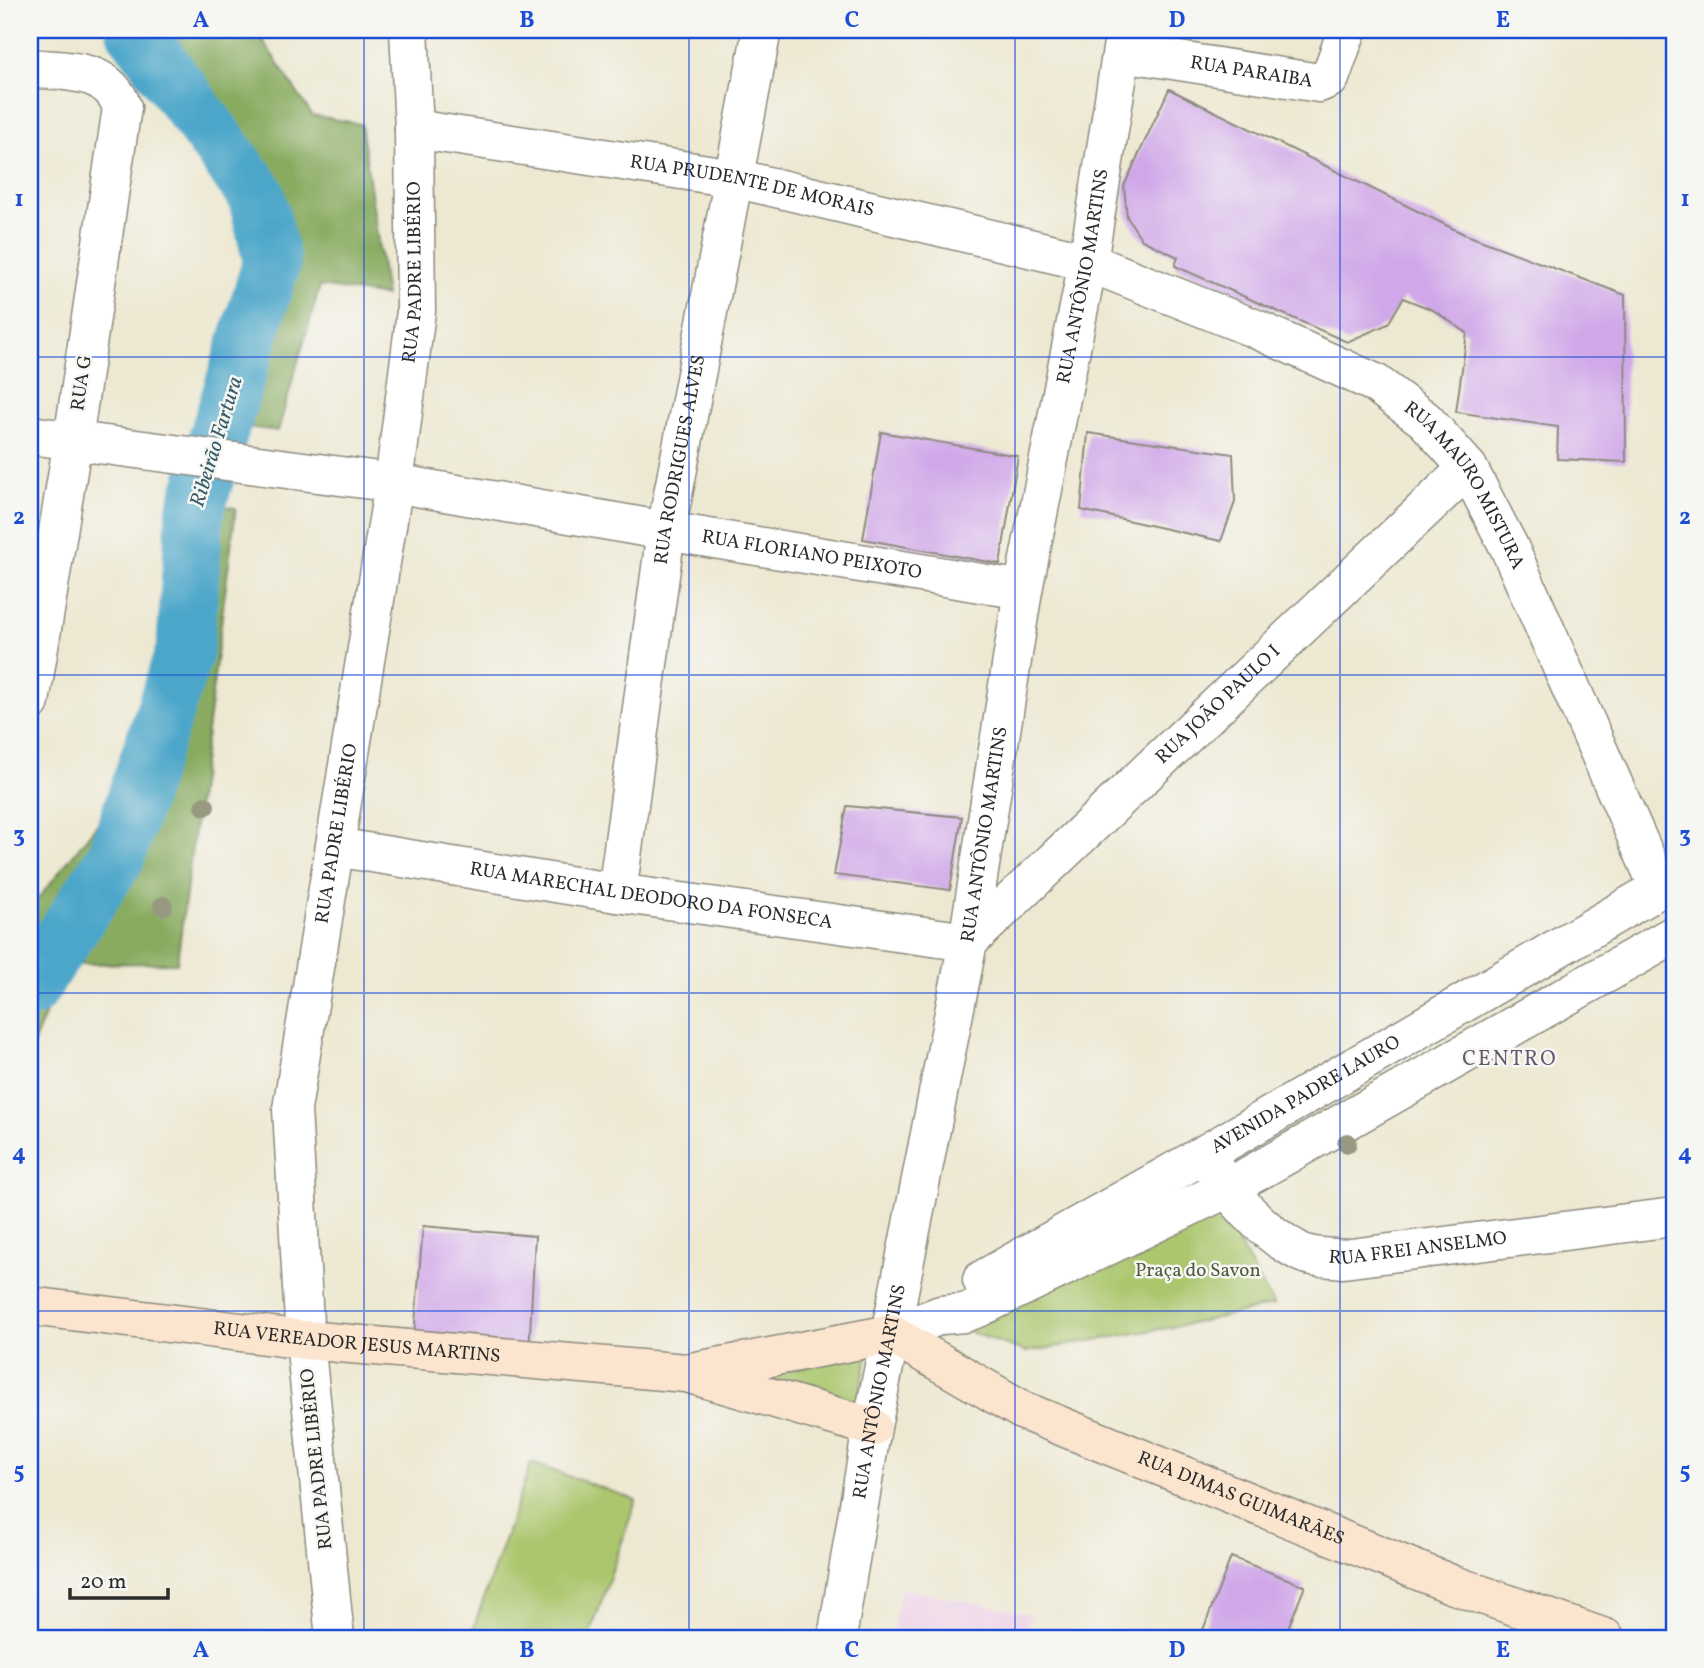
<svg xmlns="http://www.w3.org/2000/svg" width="1704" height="1668" font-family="Vollkorn,serif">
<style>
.built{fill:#eed0e7}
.green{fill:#abc66d;stroke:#6b784c;stroke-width:2}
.forest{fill:#88ab60;stroke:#5a6b46;stroke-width:2}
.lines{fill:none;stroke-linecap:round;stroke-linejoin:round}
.river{stroke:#4ba6c9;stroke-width:58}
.building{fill:#d0a8e9}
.minor-casing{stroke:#8c8a7e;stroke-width:41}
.tertiary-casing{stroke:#8c8a7e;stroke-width:41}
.secondary-casing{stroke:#8c8a7e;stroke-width:41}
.minor{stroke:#fff;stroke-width:38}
.tertiary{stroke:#fff;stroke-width:38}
.secondary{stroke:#fbe5cf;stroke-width:38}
.tree{fill:#979a81}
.grid{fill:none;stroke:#1d4ed8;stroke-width:2;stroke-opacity:0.55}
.labels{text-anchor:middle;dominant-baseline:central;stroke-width:5;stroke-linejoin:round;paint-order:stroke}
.street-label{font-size:19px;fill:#2b2b2b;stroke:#f6f6f2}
.park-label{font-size:19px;fill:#515a3f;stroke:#f6f6f2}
.water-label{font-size:21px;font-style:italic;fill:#385c6a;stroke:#f6f6f2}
.neighbourhood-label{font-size:21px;letter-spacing:2px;fill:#65576e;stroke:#f6f6f2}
.neatline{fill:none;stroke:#1d4ed8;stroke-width:2.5}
.grid-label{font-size:23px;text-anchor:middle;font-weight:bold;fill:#1d4ed8}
</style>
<rect width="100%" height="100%" fill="#f6f6f2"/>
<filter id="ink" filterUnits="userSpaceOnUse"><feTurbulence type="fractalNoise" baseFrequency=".0143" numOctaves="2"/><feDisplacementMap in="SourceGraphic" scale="14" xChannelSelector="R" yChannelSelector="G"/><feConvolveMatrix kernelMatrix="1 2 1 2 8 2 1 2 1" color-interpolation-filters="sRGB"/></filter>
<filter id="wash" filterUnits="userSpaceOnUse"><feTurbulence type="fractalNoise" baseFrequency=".00686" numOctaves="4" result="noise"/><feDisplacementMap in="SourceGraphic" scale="28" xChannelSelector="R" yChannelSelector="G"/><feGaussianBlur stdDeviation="1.57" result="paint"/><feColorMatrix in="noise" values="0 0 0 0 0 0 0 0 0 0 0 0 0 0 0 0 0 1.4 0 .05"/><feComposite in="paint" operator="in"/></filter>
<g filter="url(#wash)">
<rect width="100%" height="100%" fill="#ede8d1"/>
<polygon class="built" points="901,1588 1030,1614 1025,1638 891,1638"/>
<g class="green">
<polygon points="1218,1208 1274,1305 1190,1324 1026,1352 965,1330"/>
<polygon points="868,1355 857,1405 750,1377"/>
<polygon points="531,1463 636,1500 589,1638 470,1638"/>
</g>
<g class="forest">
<polygon points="112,30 256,30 312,115 361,124 386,296 320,286 278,431 200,421 253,292 248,207"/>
<polygon points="170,498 236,508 177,963 66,964 30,1052 30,909 125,789 160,651"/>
</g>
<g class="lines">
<polyline class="river" points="30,989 116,857 185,650 195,511 272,261 256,194 135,30"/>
</g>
<g id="blocks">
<g class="building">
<polygon points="1169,89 1464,234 1625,295 1626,462 1557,459 1558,427 1456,412 1467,333 1433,310 1403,298 1388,324 1347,342 1175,266 1178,257 1142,240 1127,217 1124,186"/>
<polygon points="881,432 1018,456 1000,564 863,539"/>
<polygon points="1088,433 1233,454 1235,502 1221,541 1081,510"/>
<polygon points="847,806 962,817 950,890 834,875"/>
<polygon points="423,1226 535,1236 529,1353 414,1337"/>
<polygon points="1231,1557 1305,1586 1284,1638 1200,1638"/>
</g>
</g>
</g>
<g filter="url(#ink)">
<use href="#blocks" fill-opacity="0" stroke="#8c8a7e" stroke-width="2"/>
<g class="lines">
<defs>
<g id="minor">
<path id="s1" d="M1122 52 1319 83 1330 78 1347 30"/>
<path d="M30 68C66 72 108 67 122 107L73 440 30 702"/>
<path id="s2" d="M414 129 734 178 1088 262 1256 329 1375 383 1425 420 1468 468 1509 547 1659 888"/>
<path id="s3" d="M30 435 394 483 666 531 1023 590"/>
<path id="s4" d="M335 847 617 893 968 942 1468 468"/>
<path id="s5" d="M617 893 666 531 762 30"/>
<path id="s6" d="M1209 1160C1230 1196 1262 1232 1300 1252 1312 1258 1330 1257 1343 1259L1674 1217"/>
<path id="s7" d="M335 1638 305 1340 292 1109 394 483 416 311 414 129 409 30"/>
</g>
<g id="tertiary">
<path id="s8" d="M982 1280 1205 1154 1674 880"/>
<polyline points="891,1334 941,1315 964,1313 978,1308 1226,1189 1674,935"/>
<path id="s9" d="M837 1638 872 1427 968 942 1023 590 1088 262 1125 30"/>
</g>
<g id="secondary">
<path id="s10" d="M30 1306 305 1340 686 1373 891 1334 1024 1411 1451 1584 1605 1638"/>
<polyline points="693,1375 872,1427"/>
</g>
</defs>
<use href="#minor" class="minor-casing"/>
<use href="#tertiary" class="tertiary-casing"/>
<use href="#secondary" class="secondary-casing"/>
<use href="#minor" class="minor"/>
<use href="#tertiary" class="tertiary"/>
<use href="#secondary" class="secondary"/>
</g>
<g class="tree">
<circle cx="205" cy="806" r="10"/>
<circle cx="163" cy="906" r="10"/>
<circle cx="1347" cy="1143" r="10"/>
</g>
</g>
<path class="grid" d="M364 30V1638M689 30V1638M1015 30V1638M1340 30V1638M30 357H1674M30 675H1674M30 993H1674M30 1311H1674"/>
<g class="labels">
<g class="street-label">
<text stroke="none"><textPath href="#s1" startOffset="131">RUA PARAIBA</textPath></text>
<text stroke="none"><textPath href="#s2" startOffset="343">RUA PRUDENTE DE MORAIS</textPath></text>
<text stroke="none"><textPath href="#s7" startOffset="1377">RUA PADRE LIBÉRIO</textPath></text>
<text stroke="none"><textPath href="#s9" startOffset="1384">RUA ANTÔNIO MARTINS</textPath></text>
<text transform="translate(82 383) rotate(-82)">RUA G</text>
<text stroke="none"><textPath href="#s5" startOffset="438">RUA RODRIGUES ALVES</textPath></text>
<text stroke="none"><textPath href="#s2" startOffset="1138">RUA MAURO MISTURA</textPath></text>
<text stroke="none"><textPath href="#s3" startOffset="791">RUA FLORIANO PEIXOTO</textPath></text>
<text stroke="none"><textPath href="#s4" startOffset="985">RUA JOÃO PAULO I</textPath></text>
<text stroke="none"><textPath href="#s7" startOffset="810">RUA PADRE LIBÉRIO</textPath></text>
<text stroke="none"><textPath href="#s9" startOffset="817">RUA ANTÔNIO MARTINS</textPath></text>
<text stroke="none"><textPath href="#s4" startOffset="320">RUA MARECHAL DEODORO DA FONSECA</textPath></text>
<text stroke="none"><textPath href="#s8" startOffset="373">AVENIDA PADRE LAURO</textPath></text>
<text stroke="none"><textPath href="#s6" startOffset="250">RUA FREI ANSELMO</textPath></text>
<text stroke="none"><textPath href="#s10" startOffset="329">RUA VEREADOR JESUS MARTINS</textPath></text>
<text stroke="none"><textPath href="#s9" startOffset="250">RUA ANTÔNIO MARTINS</textPath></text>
<text transform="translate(317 1459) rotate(-96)">RUA PADRE LIBÉRIO</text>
<text stroke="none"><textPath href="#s10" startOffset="1256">RUA DIMAS GUIMARÃES</textPath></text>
</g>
<g class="park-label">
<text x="1198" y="1271">Praça do Savon</text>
</g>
<g class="water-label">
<text transform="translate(217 442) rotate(-73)">Ribeirão Fartura</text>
</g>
<g class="neighbourhood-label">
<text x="1510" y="1059">CENTRO</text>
</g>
</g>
<rect width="1704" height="1668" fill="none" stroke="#f6f6f2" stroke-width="77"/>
<path d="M70 1588v10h98v-10" fill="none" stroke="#2b2b2b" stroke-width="3.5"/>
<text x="80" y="1588" font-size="21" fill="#2b2b2b" stroke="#f6f6f2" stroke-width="5" paint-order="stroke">20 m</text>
<rect x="38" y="38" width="1628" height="1592" class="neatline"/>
<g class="grid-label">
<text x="201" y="27">A</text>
<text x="527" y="27">B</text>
<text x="852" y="27">C</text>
<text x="1177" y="27">D</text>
<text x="1503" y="27">E</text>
<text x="19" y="206">1</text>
<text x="1685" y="206">1</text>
<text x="19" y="524">2</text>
<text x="1685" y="524">2</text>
<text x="19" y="842">3</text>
<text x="1685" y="842">3</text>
<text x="19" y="1160">4</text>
<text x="1685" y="1160">4</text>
<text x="19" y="1478">5</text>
<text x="1685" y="1478">5</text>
<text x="201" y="1657">A</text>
<text x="527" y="1657">B</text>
<text x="852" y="1657">C</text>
<text x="1177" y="1657">D</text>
<text x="1503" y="1657">E</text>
</g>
</svg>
